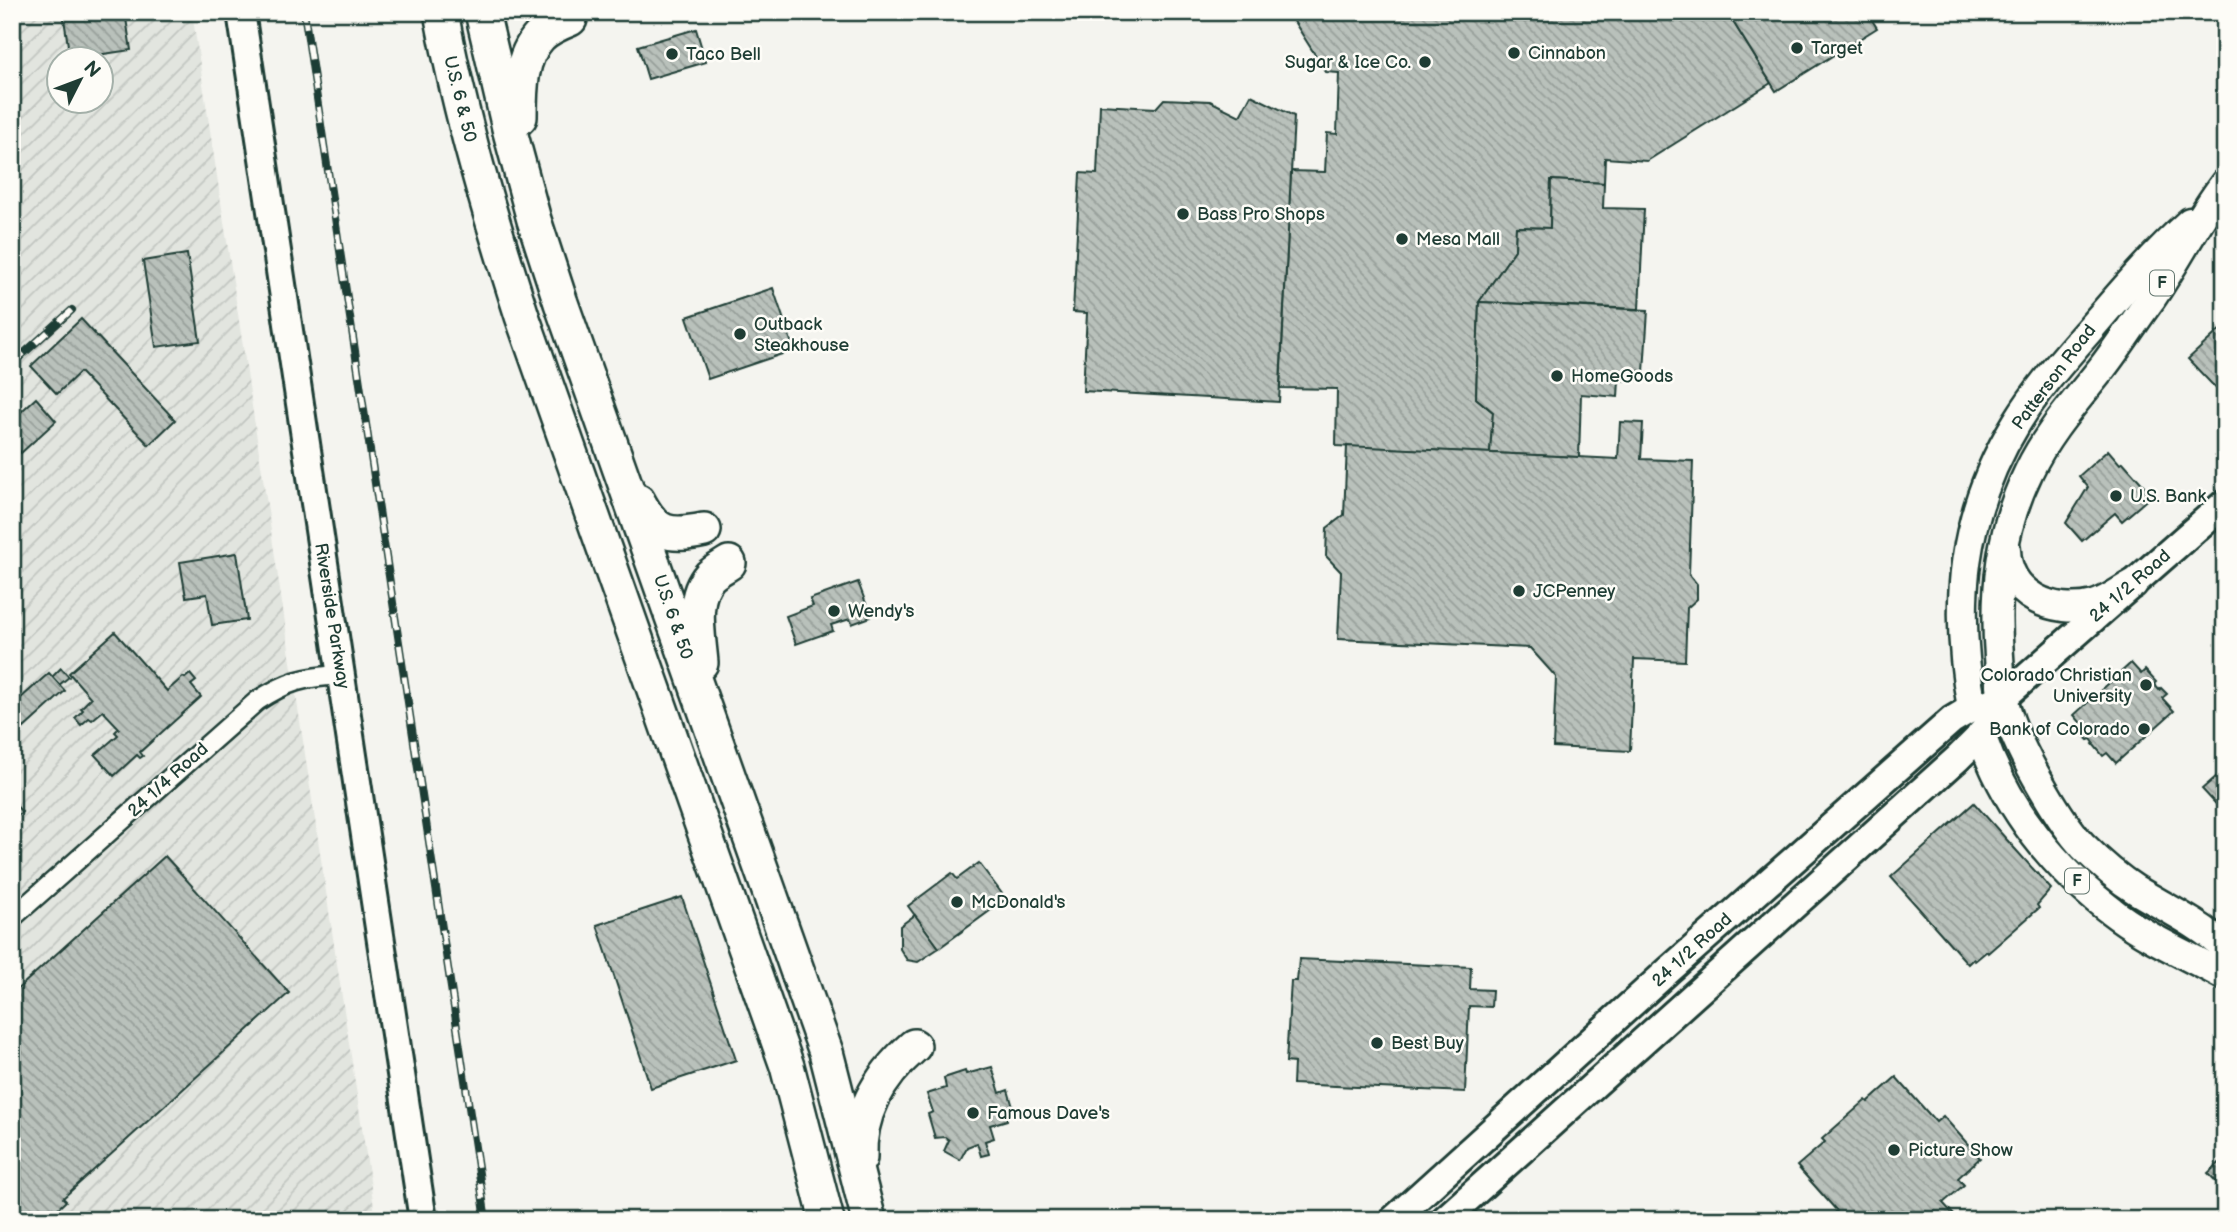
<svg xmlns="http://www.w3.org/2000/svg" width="2237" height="1232" font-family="'Balsamiq Sans',sans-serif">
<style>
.industrial{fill:url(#industrial-furrows);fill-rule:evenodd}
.building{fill:url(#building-back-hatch);stroke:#1f3d34;stroke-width:2}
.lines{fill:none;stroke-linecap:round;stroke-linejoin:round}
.street-casing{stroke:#1f3d34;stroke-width:23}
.secondary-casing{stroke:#1f3d34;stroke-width:32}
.primary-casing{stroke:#1f3d34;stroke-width:33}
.highway-casing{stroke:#1f3d34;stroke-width:38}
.street{stroke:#fdfcf7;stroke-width:18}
.secondary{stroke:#fdfcf7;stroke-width:26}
.primary{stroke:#fdfcf7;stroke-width:28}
.highway{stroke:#fdfcf7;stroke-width:33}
.rail-casing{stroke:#1f3d34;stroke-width:8}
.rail{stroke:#fdfcf7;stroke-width:5;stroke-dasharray:16;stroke-linecap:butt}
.poi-dot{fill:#1f3d34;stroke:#fdfcf7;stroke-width:2.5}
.labels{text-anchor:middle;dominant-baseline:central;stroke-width:5;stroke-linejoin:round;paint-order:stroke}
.shield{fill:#fdfcf7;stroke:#62766e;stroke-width:2}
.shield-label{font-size:16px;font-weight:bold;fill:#1f3d34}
.poi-label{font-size:18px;fill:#1f3d34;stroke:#fdfcf7;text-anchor:start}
.street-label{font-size:18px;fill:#1f3d34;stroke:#fdfcf7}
</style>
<defs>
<pattern id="industrial-furrows" width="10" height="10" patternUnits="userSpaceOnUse" patternTransform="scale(1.75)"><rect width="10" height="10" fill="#e2e5df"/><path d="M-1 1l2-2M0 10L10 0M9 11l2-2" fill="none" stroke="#c1c5c0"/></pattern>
<pattern id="building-back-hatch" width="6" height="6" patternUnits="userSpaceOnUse" patternTransform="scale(1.75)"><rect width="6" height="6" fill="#b9c1bb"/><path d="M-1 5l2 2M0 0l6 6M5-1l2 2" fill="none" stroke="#969e99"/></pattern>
</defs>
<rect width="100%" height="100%" fill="#f4f4ef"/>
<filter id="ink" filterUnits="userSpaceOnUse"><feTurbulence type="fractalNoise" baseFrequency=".0143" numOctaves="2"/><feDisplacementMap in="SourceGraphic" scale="14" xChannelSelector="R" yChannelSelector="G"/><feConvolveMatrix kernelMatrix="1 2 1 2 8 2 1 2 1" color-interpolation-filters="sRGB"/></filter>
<g filter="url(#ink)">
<path class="industrial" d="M12 12H192L376 1220H12ZM60 60H102V102H60Z"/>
<g class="building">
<polygon points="63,12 125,12 131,50 70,59"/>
<polygon points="1288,12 1727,12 1771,83 1647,161 1605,158 1604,183 1551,180 1550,228 1516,227 1515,250 1479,302 1476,398 1493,412 1490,453 1336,446 1337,389 1280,388 1291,171 1325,172 1327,133 1337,134 1339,73 1326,72"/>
<polygon points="1727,12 1885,12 1872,20 1877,28 1776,91"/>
<polygon points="696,29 706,62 648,79 638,46"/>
<polygon points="1251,95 1294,116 1279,402 1083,391 1087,313 1073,312 1080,173 1097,174 1100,105 1156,108 1164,99 1210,101 1240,116"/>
<polygon points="1551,180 1604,183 1603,208 1644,209 1639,309 1479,302 1515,250 1516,227 1550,228"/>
<polygon points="187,254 200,341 156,347 143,261"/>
<polygon points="773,288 794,350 708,379 687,317"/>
<polygon points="1479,302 1648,310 1644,372 1637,371 1636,381 1619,380 1618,397 1581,394 1579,457 1490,453 1493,412 1476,398"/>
<polygon points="81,319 175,420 149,445 80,372 57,394 31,366"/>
<polygon points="2222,328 2225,331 2225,398 2188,359"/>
<polygon points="36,398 56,421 21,453 12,443 12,420"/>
<polygon points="1620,422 1643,423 1641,459 1693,461 1689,574 1697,584 1697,599 1687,608 1685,661 1634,659 1630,751 1553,747 1556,677 1530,648 1338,639 1341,572 1326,556 1327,528 1344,515 1347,446 1618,459"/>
<polygon points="2108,450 2120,464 2123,462 2146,488 2144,490 2150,497 2122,521 2115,513 2082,541 2066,523 2088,487 2079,476"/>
<polygon points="237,553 247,620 212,625 207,594 186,597 180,562"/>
<polygon points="858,582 871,617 852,624 850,619 831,625 833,631 796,644 786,616 813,606 810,599"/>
<polygon points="115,632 167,691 183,677 185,678 190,674 196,681 191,685 201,697 140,752 143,756 140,758 137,755 114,776 95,755 118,735 115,732 119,728 103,711 92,720 89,718 81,725 75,718 83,710 81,708 91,698 69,673"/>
<polygon points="2131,663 2141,674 2145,670 2156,682 2154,684 2159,690 2161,688 2167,694 2162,698 2174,711 2116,763 2107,753 2103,756 2093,744 2094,743 2091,739 2088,740 2081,733 2086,729 2074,715"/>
<polygon points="61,668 69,677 59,685 52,677"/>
<polygon points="49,673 65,691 24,728 12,715 12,706"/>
<polygon points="2225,769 2225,814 2202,789"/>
<polygon points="12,801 22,812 12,821"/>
<polygon points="1974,803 2051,889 2037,905 2039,908 1988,953 1987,951 1975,961 1973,959 1968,964 1891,877"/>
<polygon points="165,856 289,993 63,1198 66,1201 53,1213 50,1210 40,1220 12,1220 12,1010 16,1007 12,1003 12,994"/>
<polygon points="979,863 1006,899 939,948 908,906 952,873 957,879"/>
<polygon points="682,897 736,1060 651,1088 597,925"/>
<polygon points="915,915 939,948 918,962 907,960 900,949 900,926"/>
<polygon points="1299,959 1471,967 1470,989 1492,990 1491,1007 1469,1006 1465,1092 1293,1084 1294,1063 1286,1062 1291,981 1297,981"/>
<polygon points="992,1067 1000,1093 1008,1090 1015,1114 1006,1117 1007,1120 990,1125 994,1138 985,1141 989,1154 981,1156 977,1143 967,1147 960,1160 944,1151 949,1140 945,1137 935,1138 928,1114 933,1112 927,1094 946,1088 944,1078 965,1071 966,1074"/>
<polygon points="1896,1077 1936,1122 1943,1116 1980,1158 1958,1178 1964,1185 1943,1203 1954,1215 1949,1220 1835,1220 1831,1216 1837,1211 1797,1166 1825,1142 1822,1139 1866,1100 1868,1102"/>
<polygon points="2225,1158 2225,1191 2208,1173"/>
</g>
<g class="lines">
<defs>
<path id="street" d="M12 918 257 701C288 681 304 677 341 675"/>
<g id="secondary">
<polyline points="241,12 423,1220"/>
<polyline points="1393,1220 1668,971 1952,720 1972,708 1991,702"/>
<polyline points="1444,1220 1958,758 1981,735 2003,698 2225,503"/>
</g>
<g id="primary">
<path d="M2225 183C2197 220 2177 261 2151 299 2134 322 2119 346 2102 368 2076 401 2047 433 2029 471 2000 530 1994 592 1999 656 2000 670 2000 685 2003 698 2011 731 2027 761 2044 790 2055 809 2068 830 2083 846 2099 862 2117 878 2136 890 2166 908 2198 923 2225 947"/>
<path d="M2006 549C2007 596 2054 615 2094 605 2108 601 2120 591 2133 584"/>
<path d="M1972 708C1953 605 1961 513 2017 422 2037 389 2063 360 2089 330 2121 293 2153 255 2190 222"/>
<path d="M1981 735C2006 808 2055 870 2118 916 2151 940 2189 956 2225 976"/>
</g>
<g id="highway">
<path d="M441 12C460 116 490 216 522 316L787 1066 827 1220"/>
<polyline points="482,12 509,128 534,220 561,303 826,1052 869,1220"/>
<path d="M515 122 520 117C520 90 520 57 540 36 548 28 560 23 570 19"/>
<path d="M638 501C656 535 669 537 704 530"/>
<path d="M701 663C699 636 690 598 710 576 715 571 723 567 729 563"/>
<path d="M860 1158C858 1112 881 1075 914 1046"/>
</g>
</defs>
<use href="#street" class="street-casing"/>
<use href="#secondary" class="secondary-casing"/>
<use href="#primary" class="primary-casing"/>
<use href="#highway" class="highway-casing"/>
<use href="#street" class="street"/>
<use href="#secondary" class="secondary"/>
<use href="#primary" class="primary"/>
<use href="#highway" class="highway"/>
<defs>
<g id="rail">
<polyline points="304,12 486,1220"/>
<polyline points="12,364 72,310"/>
</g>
</defs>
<use href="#rail" class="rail-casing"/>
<use href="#rail" class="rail"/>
</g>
</g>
<g class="poi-dot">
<circle cx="1797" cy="48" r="7"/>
<circle cx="1514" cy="53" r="7"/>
<circle cx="672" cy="54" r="7"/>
<circle cx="1425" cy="62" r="7"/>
<circle cx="1183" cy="214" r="7"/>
<circle cx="1402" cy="239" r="7"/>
<circle cx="740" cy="334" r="7"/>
<circle cx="1557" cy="376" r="7"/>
<circle cx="2116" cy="496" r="7"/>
<circle cx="1519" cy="591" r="7"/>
<circle cx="834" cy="611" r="7"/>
<circle cx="2146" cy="685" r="7"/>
<circle cx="2144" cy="729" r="7"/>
<circle cx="957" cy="902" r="7"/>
<circle cx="1377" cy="1043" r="7"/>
<circle cx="973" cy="1113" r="7"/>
<circle cx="1894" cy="1150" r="7"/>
</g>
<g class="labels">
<g class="shield">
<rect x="2150" y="270.5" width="24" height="25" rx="5"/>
<rect x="2065" y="868.5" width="24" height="25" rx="5"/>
</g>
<g class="shield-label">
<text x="2162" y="283">F</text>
<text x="2077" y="881">F</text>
</g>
<g class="poi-label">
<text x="1811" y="48">Target</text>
<text x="1528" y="53">Cinnabon</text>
<text x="686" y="54">Taco Bell</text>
<text x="1411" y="62" text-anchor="end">Sugar &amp; Ice Co.</text>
<text x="1197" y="214">Bass Pro Shops</text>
<text x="1416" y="239">Mesa Mall</text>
<text x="754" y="324">Outback<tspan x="754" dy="21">Steakhouse</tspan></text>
<text x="1571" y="376">HomeGoods</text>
<text x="2130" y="496">U.S. Bank</text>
<text x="1533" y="591">JCPenney</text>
<text x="848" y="611">Wendy's</text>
<text x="2132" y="675" text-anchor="end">Colorado Christian<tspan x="2132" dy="21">University</tspan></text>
<text x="2130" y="729" text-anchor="end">Bank of Colorado</text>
<text x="971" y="902">McDonald's</text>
<text x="1391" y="1043">Best Buy</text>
<text x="987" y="1113">Famous Dave's</text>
<text x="1908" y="1150">Picture Show</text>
</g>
<g class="street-label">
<text transform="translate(460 99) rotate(76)">U.S. 6 &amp; 50</text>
<text transform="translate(2054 377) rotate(-53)">Patterson Road</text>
<text transform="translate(2130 586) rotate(-41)">24 1/2 Road</text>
<text transform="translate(332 616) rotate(81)">Riverside Parkway</text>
<text transform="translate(673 617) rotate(71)">U.S. 6 &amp; 50</text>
<text transform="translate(168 780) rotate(-42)">24 1/4 Road</text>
<text transform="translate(1692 950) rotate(-42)">24 1/2 Road</text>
</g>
</g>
<rect width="2237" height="1232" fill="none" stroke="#fdfcf7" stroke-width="42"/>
<rect x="21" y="21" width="2195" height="1190" fill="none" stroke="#1f3d34" stroke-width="2.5" filter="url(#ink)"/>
<g transform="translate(80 80) rotate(48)"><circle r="33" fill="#fdfcf7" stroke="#a4b0a9" stroke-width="2"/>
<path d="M0-5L12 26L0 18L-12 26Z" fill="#1f3d34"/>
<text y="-10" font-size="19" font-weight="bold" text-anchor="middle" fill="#1f3d34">N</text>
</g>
</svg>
